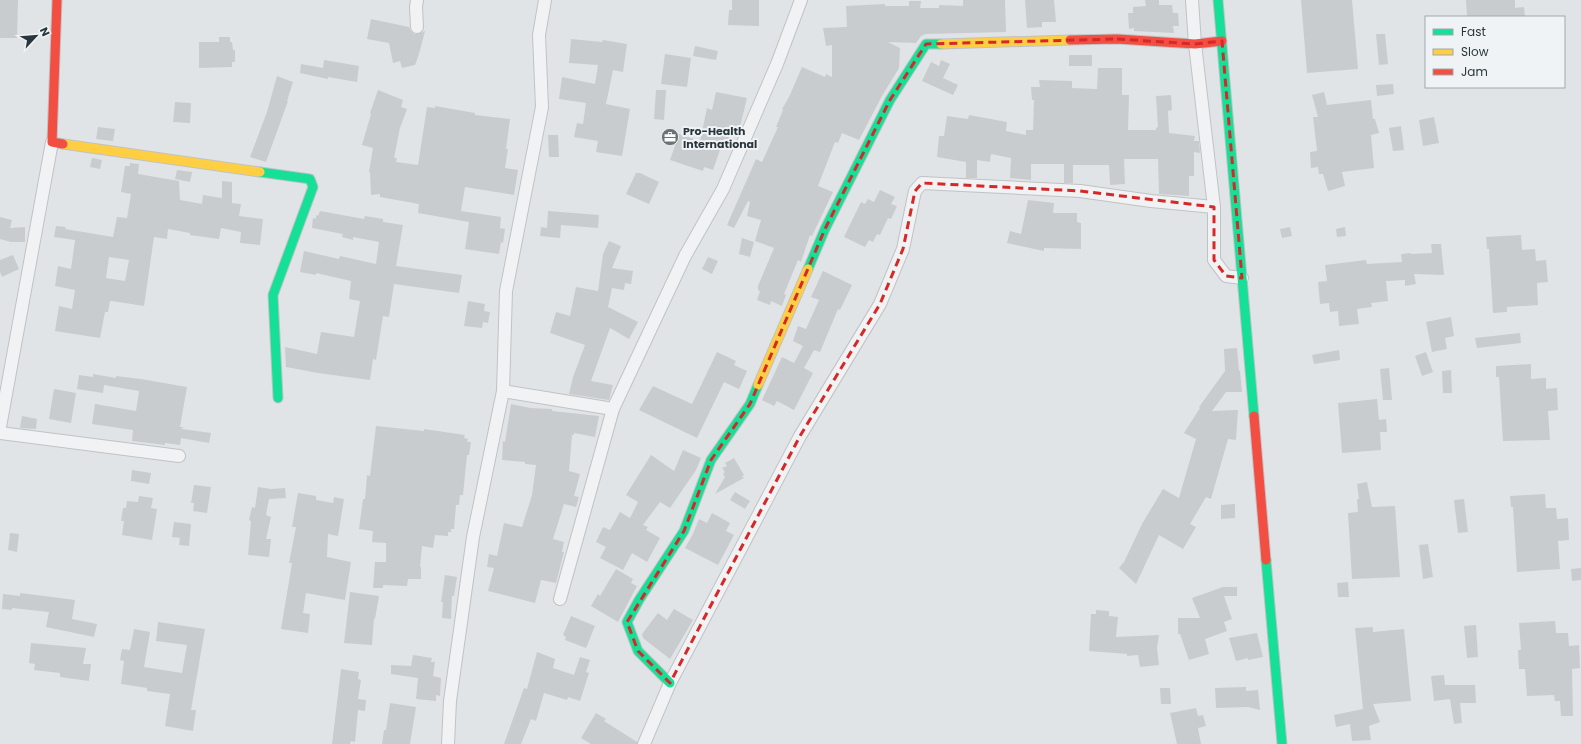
<svg xmlns="http://www.w3.org/2000/svg" width="1581" height="744" font-family="Poppins,sans-serif">
<style>
.building{fill:#c9ccce;fill-rule:evenodd}
.lines{fill:none;stroke-linecap:round;stroke-linejoin:round}
.street-casing{stroke:#c0c2c4;stroke-width:14}
.fast-casing{stroke:#c0c2c4;stroke-width:11}
.slow-casing{stroke:#c0c2c4;stroke-width:11}
.jam-casing{stroke:#c0c2c4;stroke-width:11}
.street{stroke:#f0f2f3;stroke-width:12}
.fast{stroke:#16e098;stroke-width:9}
.slow{stroke:#ffcf43;stroke-width:9}
.jam{stroke:#f24e42;stroke-width:9}
.marked{fill:none;stroke:#d62828;stroke-width:3;stroke-dasharray:8 5;stroke-linejoin:round}
.labels{text-anchor:middle;dominant-baseline:central;stroke-width:4;stroke-linejoin:round;paint-order:stroke}
.poi-label{font-size:11px;font-weight:bold;fill:#2a363d;stroke:#eff3f5;text-anchor:start}
</style>
<rect width="100%" height="100%" fill="#e1e4e6"/>
<g class="building">
<polygon points="0,0 18,0 17,38 0,38"/>
<polygon points="732,0 759,0 759,26 728,25 729,10 732,10"/>
<polygon points="963,0 1005,0 1006,32 926,34 921,36 916,43 888,42 900,48 899,68 882,96 859,140 842,133 838,143 835,142 818,186 833,192 812,236 810,235 801,262 798,260 784,294 786,295 782,306 771,301 770,305 757,300 760,291 758,290 758,286 774,248 755,241 761,220 747,216 750,202 748,201 734,228 727,225 756,159 762,162 778,127 776,127 783,110 782,109 789,97 802,67 825,77 826,74 832,77 832,45 826,46 823,28 847,27 846,6 885,4 885,6 909,6 909,1 921,1 920,8 939,8 939,5 963,6"/>
<polygon points="1025,0 1054,0 1056,22 1042,22 1042,27 1027,28"/>
<polygon points="1145,0 1159,0 1159,5 1172,5 1173,13 1178,13 1179,26 1173,26 1174,33 1134,31 1134,28 1129,29 1128,13 1133,13 1133,7 1146,6"/>
<polygon points="1301,0 1352,0 1358,69 1307,73"/>
<polygon points="1466,0 1515,0 1515,8 1524,7 1525,17 1467,17"/>
<polygon points="371,19 409,27 411,31 414,34 418,34 425,31 419,54 415,65 402,68 400,61 393,63 389,43 367,39"/>
<polygon points="1376,34 1385,34 1388,64 1379,65"/>
<polygon points="219,37 230,37 230,42 232,42 233,50 235,50 235,62 232,62 232,67 199,68 199,42 219,42"/>
<polygon points="571,39 602,42 603,40 627,44 623,72 613,70 606,104 630,109 622,156 596,152 598,141 574,137 577,123 583,124 586,103 559,99 562,77 595,84 598,65 569,63"/>
<polygon points="695,46 718,51 716,60 693,56"/>
<polygon points="665,54 691,58 687,87 661,84"/>
<rect x="1069" y="55" width="23" height="11"/>
<polygon points="324,60 359,66 357,82 328,77 328,79 300,73 301,64 323,68"/>
<polygon points="941,60 950,64 943,78 958,85 953,95 922,81 931,62 939,66"/>
<polygon points="1098,68 1122,68 1122,95 1129,95 1128,130 1156,130 1156,128 1158,127 1156,96 1171,95 1172,110 1168,111 1169,133 1195,136 1194,141 1199,141 1200,153 1194,152 1194,176 1189,176 1189,196 1159,194 1158,159 1124,159 1125,184 1110,185 1109,165 1073,165 1073,183 1064,183 1064,164 1031,164 1031,180 1010,178 1011,158 991,154 990,162 977,160 977,178 966,178 966,162 937,157 939,136 944,136 947,116 968,119 969,115 1007,122 1006,131 1026,135 1026,130 1033,130 1034,100 1032,100 1031,87 1040,87 1039,80 1072,81 1072,88 1097,89"/>
<polygon points="277,76 293,82 287,101 288,101 266,162 250,157 267,112"/>
<polygon points="1393,84 1394,94 1377,96 1376,85"/>
<polygon points="378,90 403,100 401,107 407,109 400,128 394,158 397,158 396,162 418,165 427,107 435,108 435,106 475,113 475,115 510,119 506,149 508,149 505,168 518,170 514,195 465,187 461,211 501,217 500,228 505,229 503,243 501,242 499,254 465,249 469,222 418,213 419,204 380,197 380,194 371,195 370,172 369,172 373,148 362,145 371,114 370,113"/>
<polygon points="656,90 666,90 664,120 654,119"/>
<polygon points="716,92 747,98 738,135 730,134 727,148 721,147 713,170 704,167 703,171 670,160 679,134 700,141 707,108 712,110"/>
<polygon points="1324,92 1327,105 1371,100 1373,119 1375,119 1379,133 1371,135 1374,168 1342,172 1345,186 1328,191 1323,174 1319,174 1318,167 1311,168 1310,152 1317,151 1313,117 1318,117 1312,95"/>
<polygon points="175,102 191,103 190,123 173,122"/>
<polygon points="1434,117 1439,143 1423,146 1419,120"/>
<polygon points="1401,126 1404,150 1393,151 1389,128"/>
<polygon points="98,127 115,129 113,141 96,139"/>
<polygon points="548,135 558,135 559,157 549,157"/>
<polygon points="92,158 102,160 100,169 90,167"/>
<path d="M130 163 139 164 138 174 179 181 180 200 202 204 203 195 222 198V181L232 182V203L241 204 239 216 263 219 260 245 240 243 241 232 221 228 219 239 190 235V233L168 229 167 239 154 237 144 306 112 301H110L108 312H105L100 338 55 331 59 306 72 309 75 290 55 286 58 266 71 269 75 240 54 237 56 226 66 227 65 229 113 237 117 217 127 218 131 194 121 192 125 166H130ZM109 257 129 260 125 281 106 278Z"/>
<polygon points="177,170 192,172 190,182 175,179"/>
<polygon points="636,173 640,173 659,182 649,204 626,194"/>
<polygon points="880,190 895,197 891,204 897,206 891,219 888,218 880,235 877,234 873,242 869,240 865,247 844,237 861,202 865,204 868,199 874,202"/>
<polygon points="1028,200 1054,203 1053,213 1077,213 1077,222 1081,223 1081,249 1044,248 1044,251 1007,243 1010,231 1021,234"/>
<polygon points="320,211 364,219 365,216 383,219 383,222 403,225 396,266 462,275 459,293 394,284 389,317 383,316 376,360 373,359 370,380 318,373 286,367 285,347 317,354 321,332 354,337 360,301 349,299 351,281 316,273 316,275 300,272 304,251 339,259 340,256 376,264 379,242 353,237 353,240 342,237 343,234 312,228 313,218 316,219 316,215 318,216"/>
<polygon points="548,211 599,215 598,228 561,225 560,238 540,236 541,227 547,228"/>
<polygon points="0,217 12,220 10,228 25,227 25,242 11,242 0,239"/>
<polygon points="1290,227 1292,236 1282,238 1280,229"/>
<polygon points="1345,227 1346,236 1337,237 1336,229"/>
<polygon points="1521,235 1522,250 1535,249 1536,261 1546,260 1548,282 1537,283 1538,305 1507,307 1507,312 1493,313 1489,249 1487,249 1486,237"/>
<polygon points="742,238 754,242 750,257 739,254"/>
<polygon points="609,241 621,246 612,268 633,271 631,284 625,283 624,290 612,288 608,307 638,322 629,339 610,328 591,381 613,385 609,400 569,394 573,377 585,345 550,333 556,312 570,316 576,287 598,291 603,254"/>
<polygon points="1431,244 1441,244 1444,275 1414,274 1416,284 1405,286 1405,280 1386,281 1388,301 1371,303 1372,307 1357,309 1359,324 1339,326 1338,311 1330,312 1329,303 1320,304 1318,282 1327,281 1325,265 1366,260 1367,264 1402,262 1401,254 1411,253 1411,254 1432,253"/>
<polygon points="13,255 19,269 2,277 0,272 0,260"/>
<polygon points="708,257 718,261 712,274 702,269"/>
<polygon points="823,271 852,285 840,310 838,309 820,352 814,350 804,368 813,373 794,410 777,401 774,406 762,400 782,357 794,363 803,346 793,341 798,326 806,329 819,300 811,297"/>
<polygon points="468,301 485,304 484,311 490,312 488,323 483,322 482,328 464,326"/>
<polygon points="1451,317 1454,336 1445,338 1447,349 1432,352 1426,322"/>
<polygon points="1520,333 1521,343 1477,348 1475,338"/>
<polygon points="1237,348 1239,371 1240,371 1242,392 1226,392 1212,411 1238,410 1236,440 1228,439 1211,499 1206,497 1190,524 1196,527 1183,549 1159,535 1136,584 1119,568 1124,562 1142,524 1163,489 1179,498 1196,439 1184,433 1200,408 1199,407 1225,371 1224,349"/>
<polygon points="1339,350 1340,360 1314,364 1312,355"/>
<polygon points="717,352 736,361 734,365 747,371 739,389 724,382 697,438 639,410 653,386 692,404"/>
<polygon points="1426,352 1433,372 1422,376 1415,356"/>
<polygon points="1531,364 1531,379 1546,378 1546,389 1557,388 1558,410 1548,411 1550,440 1503,441 1499,377 1496,377 1496,366"/>
<polygon points="1389,368 1392,400 1383,400 1380,369"/>
<polygon points="1451,370 1452,393 1443,393 1442,371"/>
<polygon points="93,374 116,378 116,376 141,379 187,387 180,427 183,427 182,429 211,433 209,443 181,438 180,445 165,443 165,445 132,441 133,430 92,424 95,404 136,411 139,391 104,385 103,393 77,389 79,375 93,377"/>
<polygon points="54,389 76,393 71,423 49,419"/>
<polygon points="1377,399 1379,420 1386,419 1387,432 1380,432 1381,450 1342,453 1338,403"/>
<polygon points="511,404 530,408 552,409 552,411 599,416 595,437 574,433 574,435 572,435 569,471 580,474 574,496 579,497 576,507 564,504 553,539 564,542 562,552 564,552 556,583 541,580 535,603 488,591 494,568 487,567 489,554 497,556 504,523 522,527 532,495 536,465 525,464 525,462 502,460 503,441 505,442"/>
<polygon points="22,416 37,419 36,429 20,428"/>
<polygon points="376,426 424,431 424,429 465,435 464,438 468,439 467,442 471,442 469,455 467,455 463,495 460,495 459,505 456,505 454,529 451,529 451,532 448,532 448,536 435,535 433,548 422,546 420,567 421,567 421,579 408,579 407,586 383,585 383,588 373,588 375,562 386,562 386,543 372,542 373,531 359,529 363,499 365,499 367,475 370,476"/>
<polygon points="683,450 701,458 696,470 670,508 660,502 643,525 648,527 646,530 660,538 647,562 632,553 623,570 600,558 606,547 596,542 603,527 610,530 620,512 630,518 638,502 626,495 651,455 674,471"/>
<polygon points="734,458 744,475 742,476 744,478 715,494 725,477 723,474 725,472 722,468 727,466 725,463"/>
<polygon points="132,470 151,473 149,484 131,481"/>
<polygon points="1367,482 1372,507 1395,506 1400,577 1352,579 1348,513 1358,512 1357,499 1359,499 1357,484"/>
<polygon points="194,485 211,487 207,513 193,511 194,503 191,503"/>
<polygon points="258,487 271,489 285,488 286,498 269,499 266,515 271,517 266,539 271,539 269,557 248,555 251,521 249,520 252,507 255,508"/>
<polygon points="735,492 750,501 745,509 730,500"/>
<polygon points="298,493 316,496 316,500 333,503 334,497 344,499 338,536 328,534 327,557 351,562 345,600 306,593 303,613 310,614 308,633 281,629 292,563 289,563 296,527 292,527"/>
<polygon points="1545,494 1546,508 1556,508 1557,519 1568,518 1569,540 1558,541 1560,569 1517,572 1513,507 1511,507 1510,496"/>
<polygon points="139,496 153,498 151,508 157,509 152,540 122,535 124,521 121,521 123,508 126,508 127,501 138,502"/>
<polygon points="1464,499 1468,532 1458,533 1454,500"/>
<polygon points="1235,504 1235,518 1221,519 1221,505"/>
<polygon points="712,513 730,523 726,531 734,535 718,565 685,548 693,534 699,519 707,523"/>
<polygon points="174,522 191,524 189,546 179,545 180,538 172,537"/>
<polygon points="10,533 19,534 17,552 8,550"/>
<polygon points="1428,544 1433,577 1423,579 1419,545"/>
<polygon points="1581,568 1581,580 1572,581 1571,569"/>
<polygon points="616,569 633,579 631,583 637,586 618,622 591,606 598,594 600,596"/>
<polygon points="445,575 457,577 454,596 452,596 451,619 442,618 443,602 441,602"/>
<polygon points="1348,582 1349,597 1338,597 1337,583"/>
<polygon points="1223,587 1237,587 1237,596 1224,596 1232,619 1224,622 1227,631 1205,639 1209,654 1189,660 1180,634 1178,634 1178,618 1200,618 1192,598"/>
<polygon points="350,592 379,596 375,619 374,618 372,645 344,643"/>
<polygon points="20,593 75,600 72,619 97,624 94,637 46,627 49,612 12,608 12,610 2,609 3,594 20,596"/>
<polygon points="674,609 693,620 670,659 643,638 642,634 658,613 667,620"/>
<polygon points="1096,610 1109,611 1109,616 1118,617 1116,637 1159,635 1157,648 1159,665 1140,667 1138,655 1127,656 1127,654 1089,651 1091,614 1096,614"/>
<polygon points="571,616 595,626 586,648 565,640 566,637 563,635"/>
<polygon points="1555,621 1556,633 1568,633 1569,646 1579,645 1580,668 1572,669 1573,716 1561,716 1560,701 1555,701 1554,695 1527,696 1525,669 1519,669 1518,650 1521,650 1519,623"/>
<polygon points="158,622 205,629 191,710 196,710 193,731 165,726 170,694 147,691 147,688 121,684 124,661 120,660 122,649 130,650 134,629 150,632 144,667 182,673 187,645 156,641"/>
<polygon points="1476,625 1478,657 1467,658 1464,626"/>
<polygon points="1373,627 1373,632 1404,629 1411,701 1373,704 1380,722 1369,726 1371,740 1352,741 1350,724 1336,727 1334,715 1363,709 1355,628"/>
<polygon points="1257,633 1263,657 1248,660 1248,658 1236,661 1229,638"/>
<polygon points="31,643 86,648 83,664 91,664 89,681 60,677 60,673 34,670 35,664 29,663"/>
<polygon points="537,652 555,659 553,668 574,675 580,657 590,660 586,672 589,673 580,701 568,697 567,700 544,693 536,721 531,719 521,744 504,744 524,688 527,689"/>
<polygon points="413,655 432,658 431,662 435,662 433,676 441,678 440,696 436,695 436,701 416,699 418,678 391,674 391,665 411,666"/>
<polygon points="341,669 359,672 358,679 361,680 358,699 366,700 365,711 358,710 355,742 351,741 350,744 332,744"/>
<polygon points="1444,675 1445,685 1475,685 1476,703 1460,703 1462,723 1454,724 1450,699 1434,701 1431,676"/>
<polygon points="1246,687 1246,691 1258,690 1260,710 1248,707 1216,708 1215,688"/>
<polygon points="1160,688 1170,688 1171,704 1161,704"/>
<polygon points="390,703 416,707 410,744 382,744 384,730 386,730"/>
<polygon points="1196,708 1198,716 1203,715 1206,726 1198,728 1201,744 1177,744 1170,713"/>
<polygon points="596,713 606,719 604,721 637,742 637,744 591,744 581,738"/>
</g>
<g class="lines">
<defs>
<g id="street">
<polyline points="545,0 539,35 542,107 506,291 503,391 613,409"/>
<polyline points="1192,0 1195,44 1214,207"/>
<polyline points="417,27 416,7 417,0"/>
<polyline points="0,427 52,142"/>
<polyline points="0,433 179,456"/>
<polyline points="560,599 613,409 685,256 723,189 777,64 801,0"/>
<polyline points="448,744 450,701 473,537 503,391"/>
<polyline points="644,744 670,683 800,436 880,304 903,249 915,191 922,183 1080,191 1151,201 1214,207 1214,260 1226,276 1242,278"/>
</g>
<g id="fast">
<polyline points="1218,0 1254,416"/>
<polyline points="260,172 310,179 313,187 273,295 278,398"/>
<polyline points="808,269 825,229 890,100 926,44 941,44"/>
<polyline points="1266,560 1282,744"/>
<polyline points="670,683 638,651 627,622 639,600 684,531 711,460 750,404 758,385"/>
</g>
<g id="slow">
<polyline points="941,44 1070,40"/>
<polyline points="63,144 260,172"/>
<polyline points="758,385 808,269"/>
</g>
<g id="jam">
<polyline points="57,0 52,142 63,144"/>
<polyline points="1070,40 1117,39 1195,44 1222,41"/>
<polyline points="1254,416 1266,560"/>
</g>
</defs>
<use href="#street" class="street-casing"/>
<use href="#fast" class="fast-casing"/>
<use href="#slow" class="slow-casing"/>
<use href="#jam" class="jam-casing"/>
<use href="#street" class="street"/>
<use href="#fast" class="fast"/>
<use href="#slow" class="slow"/>
<use href="#jam" class="jam"/>
</g>
<path class="marked" d="M1117 39 1195 44 1222 41 1242 278 1226 276 1214 260V207L1080 191 922 183 915 191 903 249 880 304 800 436 670 683 638 651 627 622 684 531 711 460 750 404 825 229 890 100 926 44Z"/>
<defs>
<symbol id="office-disc" viewBox="-11 -11 22 22"><circle r="9.5" fill="#6a7378" stroke="#eff3f5"/><path d="M-6-3h4V-5.5h4V-3h4V5H-6ZM-1-4.5V-3h2v-1.5ZM-6 0V1H6V0Z" fill="#fff"/></symbol>
</defs>
<g fill-rule="evenodd">
<use href="#office-disc" x="660" y="127" width="20" height="20"/>
</g>
<g class="labels">
<g class="poi-label">
<text x="683" y="131">Pro-Health<tspan x="683" dy="13">International</tspan></text>
</g>
</g>
<rect x="1425" y="16" width="140" height="72" fill="#eff3f5" stroke="#a0a7ab"/>
<rect x="1433" y="29" width="20" height="6" fill="#16e098" stroke="#a0a7ab"/>
<text x="1461" y="36" font-size="12" fill="#2a363d">Fast</text>
<rect x="1433" y="49" width="20" height="6" fill="#ffcf43" stroke="#a0a7ab"/>
<text x="1461" y="56" font-size="12" fill="#2a363d">Slow</text>
<rect x="1433" y="69" width="20" height="6" fill="#f24e42" stroke="#a0a7ab"/>
<text x="1461" y="76" font-size="12" fill="#2a363d">Jam</text>
<g transform="translate(36 36) rotate(64)" stroke="#eff3f5" stroke-width="3" paint-order="stroke">
<path d="M0-3L7 15L0 10L-7 15Z" fill="#2a363d"/>
<text y="-6" font-size="11" font-weight="bold" text-anchor="middle" fill="#2a363d">N</text>
</g>
</svg>
